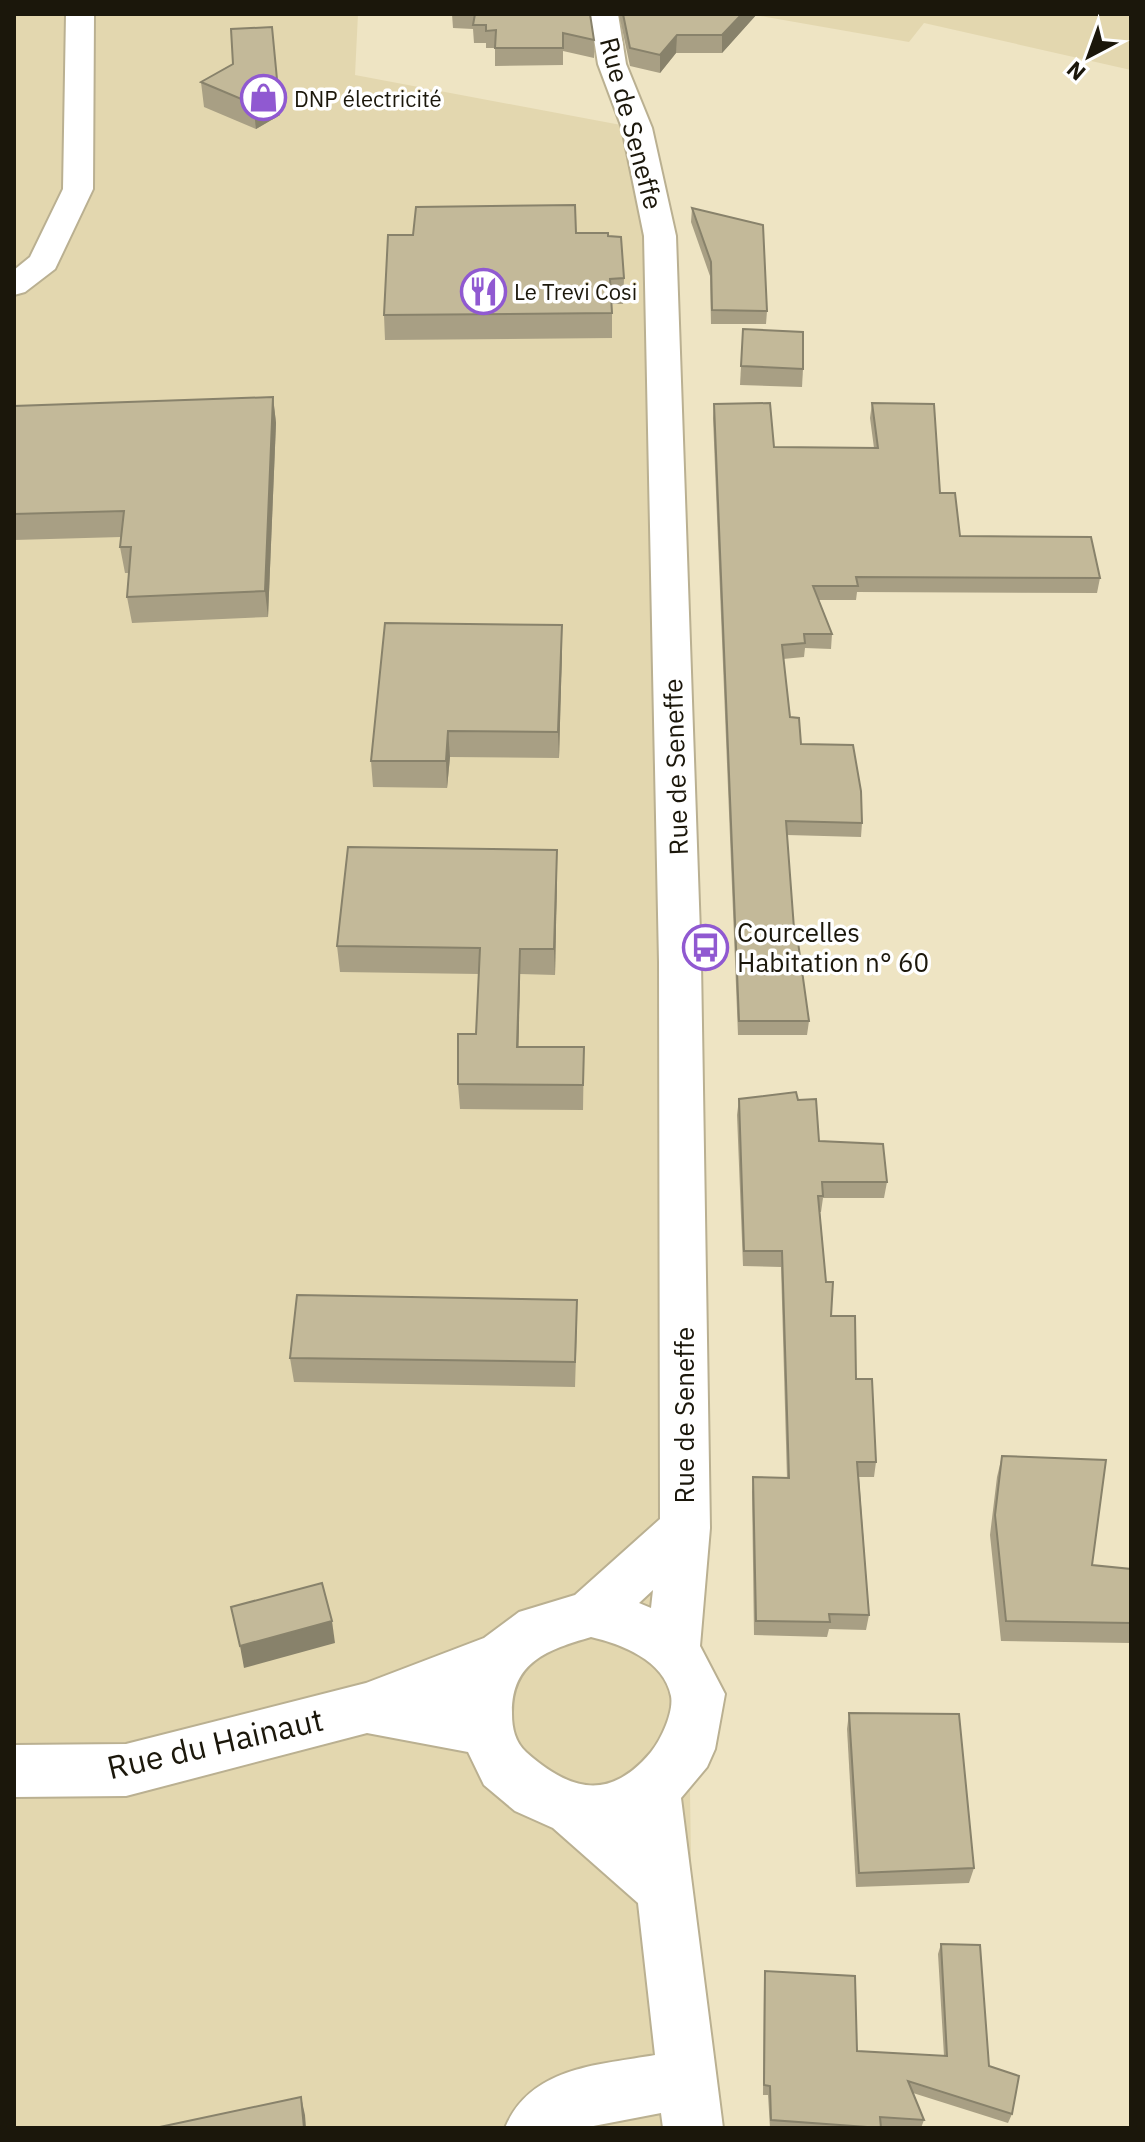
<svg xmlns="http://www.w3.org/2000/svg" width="1145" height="2142" font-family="'IBM Plex Sans',sans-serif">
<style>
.built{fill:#e3d7af}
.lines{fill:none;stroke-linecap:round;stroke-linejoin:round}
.minor-casing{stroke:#bab091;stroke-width:4}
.minor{fill:#fff;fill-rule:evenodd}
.wall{fill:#a89f84}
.shaded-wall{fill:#88826b}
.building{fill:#c3b999;stroke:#88826b;stroke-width:2}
.labels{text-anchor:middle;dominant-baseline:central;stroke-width:7;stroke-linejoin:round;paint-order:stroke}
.far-poi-label{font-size:22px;fill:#1b170b;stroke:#fff;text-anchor:start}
.street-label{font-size:26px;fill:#1b170b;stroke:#fff}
.poi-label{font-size:26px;fill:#1b170b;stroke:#fff;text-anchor:start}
.near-street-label{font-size:32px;fill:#1b170b;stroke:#fff}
</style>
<rect width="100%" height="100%" fill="#eee4c3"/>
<g class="built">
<polygon points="14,14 358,14 355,75 637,128 657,210 685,1453 695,2128 14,2128"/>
<polygon points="749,14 1131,14 1131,70 924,23 909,42"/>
</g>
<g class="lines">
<defs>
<g id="minor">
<polygon points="66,14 94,14 93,189 55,269 25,292 14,295 14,270 30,257 63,189"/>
<path d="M590 14H618L626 64 652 128 676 236 701 962 710 1528 700 1646 725 1694 715 1749 707 1767 681 1798 723 2128H663L661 2113 583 2128H505C530 2067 598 2065 655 2055L638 1903 553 1828 515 1811 484 1785 468 1752 367 1733 126 1796 14 1797V1745L126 1744 366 1683 484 1638 519 1612 575 1595 660 1519 659 962 644 236 622 128 598 64ZM653 1590 651 1608 639 1603ZM591 1637C621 1644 664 1660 671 1696 674 1712 661 1740 651 1752 610 1801 571 1792 526 1752 515 1742 512 1728 512 1714 511 1662 547 1650 591 1637Z"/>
</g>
</defs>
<use href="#minor" class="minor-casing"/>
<use href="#minor" class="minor"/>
</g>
<g class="wall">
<polygon points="452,14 590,14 594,40 594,58 563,51 563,65 495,66 495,48 486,48 486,43 474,43 473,29 453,28"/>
<polygon points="619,14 757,14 722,53 676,53 660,73 630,66"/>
<polygon points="272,27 280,115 256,129 204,107 201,82 233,64"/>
<polygon points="692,208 767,311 766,324 711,324 710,276 691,222"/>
<polygon points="576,233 608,236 624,278 623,304 612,304 612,338 385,340 384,315"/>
<polygon points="743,329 803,369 802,387 740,385"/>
<polygon points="273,397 276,423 268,617 132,623 127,597 129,573 125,573 120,547 121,537 14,540 14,406"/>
<polygon points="872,403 940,493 960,536 1100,578 1097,593 857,592 856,600 819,600 832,634 831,649 805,648 804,657 783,659 790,717 801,744 862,823 861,837 787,835 795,942 809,1021 807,1035 738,1035 713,418 714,404 774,447 874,448 870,418"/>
<polygon points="562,651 559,758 450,757 447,788 373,787 371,761"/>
<polygon points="557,876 555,975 520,974 518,1047 584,1047 583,1110 460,1109 458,1084 476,1034 479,974 340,972 337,946"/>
<polygon points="739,1099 798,1100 819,1141 887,1182 884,1198 823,1198 821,1212 820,1212 826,1282 831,1316 856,1379 876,1462 874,1477 859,1477 869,1615 866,1630 829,1629 827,1637 754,1635 752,1492 753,1477 787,1478 781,1267 743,1266 737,1115"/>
<polygon points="577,1325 575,1387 294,1382 290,1358"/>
<polygon points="1002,1456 1092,1565 1131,1569 1131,1643 1001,1641 990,1535 997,1477"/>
<polygon points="849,1713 974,1868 969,1883 856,1887 847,1729"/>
<polygon points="941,1944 989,2066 1012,2114 1008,2123 913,2093 924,2120 921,2128 881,2127 881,2128 770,2128 768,2095 763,2095 764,1981 765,1971 857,2051 944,2056 938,1954"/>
</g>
<g class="shaded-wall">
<polygon points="742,14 757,14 722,53 722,35"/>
<polygon points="677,35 676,53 660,73 660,55"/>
<polygon points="278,90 280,115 256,129 253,104"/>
<polygon points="273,397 276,423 268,617 265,591"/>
<polygon points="562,625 562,651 559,758 558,732"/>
<polygon points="448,731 450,757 447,788 446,761"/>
<polygon points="557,850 557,876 555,975 554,949"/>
<polygon points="520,949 520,974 518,1072 517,1047"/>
<polygon points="332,1621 335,1643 244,1668 240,1646"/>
<polygon points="301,2097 305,2115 306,2128 304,2128"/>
</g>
<g class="building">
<polygon points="475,14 590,14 594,40 563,33 563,48 495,48 496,30 486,31 486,25 473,25"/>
<polygon points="623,14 742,14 722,35 677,35 660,55 630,48"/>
<polygon points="272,27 278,90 253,104 201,82 233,64 231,29"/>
<polygon points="575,205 576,233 608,233 608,236 621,237 624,278 610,279 612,313 384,315 388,235 413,235 416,207"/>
<polygon points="692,208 763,225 767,311 712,310 711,262"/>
<polygon points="743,329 803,332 803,369 741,366"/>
<polygon points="273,397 265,591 127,597 131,547 120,547 124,511 14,514 14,406"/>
<polygon points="770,403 774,447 878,448 872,403 934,404 940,493 955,493 960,536 1091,537 1100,578 856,577 858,586 813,586 832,634 804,634 805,643 782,645 790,717 799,718 801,744 853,745 861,791 862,823 786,821 795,942 798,942 809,1021 739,1021 714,404"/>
<polygon points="385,623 562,625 558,732 448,731 446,761 371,761"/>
<polygon points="348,847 557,850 554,949 520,949 517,1047 584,1047 583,1085 458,1084 458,1034 476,1034 480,948 337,946"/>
<polygon points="796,1092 798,1100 816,1099 819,1141 883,1144 887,1182 822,1182 823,1196 818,1196 826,1282 833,1282 831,1316 855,1316 856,1379 872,1379 876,1462 857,1462 869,1615 829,1614 830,1622 756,1621 753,1477 789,1478 782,1251 744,1251 739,1099"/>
<polygon points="297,1295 577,1300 575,1362 290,1358"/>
<polygon points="1002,1456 1106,1460 1092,1565 1131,1569 1131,1623 1006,1621 995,1515"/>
<polygon points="322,1583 332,1621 240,1646 231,1607"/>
<polygon points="849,1713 959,1714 974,1868 859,1873"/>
<polygon points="941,1944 980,1945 989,2066 1019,2076 1012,2114 908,2081 924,2120 880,2117 881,2128 771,2120 770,2086 764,2085 765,1971 855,1976 857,2051 947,2056"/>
<polygon points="301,2097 304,2128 155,2128"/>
</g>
<defs>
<symbol id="shop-ring" viewBox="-11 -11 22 22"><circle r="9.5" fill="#fff" stroke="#9059d1" stroke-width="1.5"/><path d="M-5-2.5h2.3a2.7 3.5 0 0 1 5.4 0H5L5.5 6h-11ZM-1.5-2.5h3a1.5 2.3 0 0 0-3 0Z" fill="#9059d1"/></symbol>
<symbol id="restaurant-ring" viewBox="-11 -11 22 22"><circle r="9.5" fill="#fff" stroke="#9059d1" stroke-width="1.5"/><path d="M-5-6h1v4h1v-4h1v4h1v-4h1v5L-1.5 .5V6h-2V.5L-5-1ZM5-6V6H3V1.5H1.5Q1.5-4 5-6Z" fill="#9059d1"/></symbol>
<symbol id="bus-ring" viewBox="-11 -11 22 22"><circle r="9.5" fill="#fff" stroke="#9059d1" stroke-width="1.5"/><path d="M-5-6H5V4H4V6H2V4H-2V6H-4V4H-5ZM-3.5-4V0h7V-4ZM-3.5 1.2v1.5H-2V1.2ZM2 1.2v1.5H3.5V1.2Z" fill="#9059d1"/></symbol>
</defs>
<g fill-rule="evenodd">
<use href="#shop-ring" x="238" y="72" width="51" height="51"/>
<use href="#restaurant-ring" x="458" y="266" width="51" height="51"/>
<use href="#bus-ring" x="680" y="922" width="51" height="51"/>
</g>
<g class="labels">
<g class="far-poi-label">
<text x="294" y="98">DNP électricité</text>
<text x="514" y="291">Le Trevi Cosi</text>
</g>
<g class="street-label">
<text transform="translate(632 123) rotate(75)">Rue de Seneffe</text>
<text transform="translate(675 767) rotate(-92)">Rue de Seneffe</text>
<text transform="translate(684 1415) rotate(-90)">Rue de Seneffe</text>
</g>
<g class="poi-label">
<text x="737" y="932">Courcelles<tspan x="737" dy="30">Habitation n° 60</tspan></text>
</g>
<g class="near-street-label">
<text transform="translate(215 1743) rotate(-13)">Rue du Hainaut</text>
</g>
</g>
<rect width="1145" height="2142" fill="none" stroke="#1b170b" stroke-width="32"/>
<g transform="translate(1089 56) rotate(221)" stroke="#ffffff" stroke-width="6" paint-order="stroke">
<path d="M0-6L14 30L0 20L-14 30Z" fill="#1b170b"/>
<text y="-12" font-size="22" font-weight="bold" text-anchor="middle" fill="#1b170b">N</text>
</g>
</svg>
